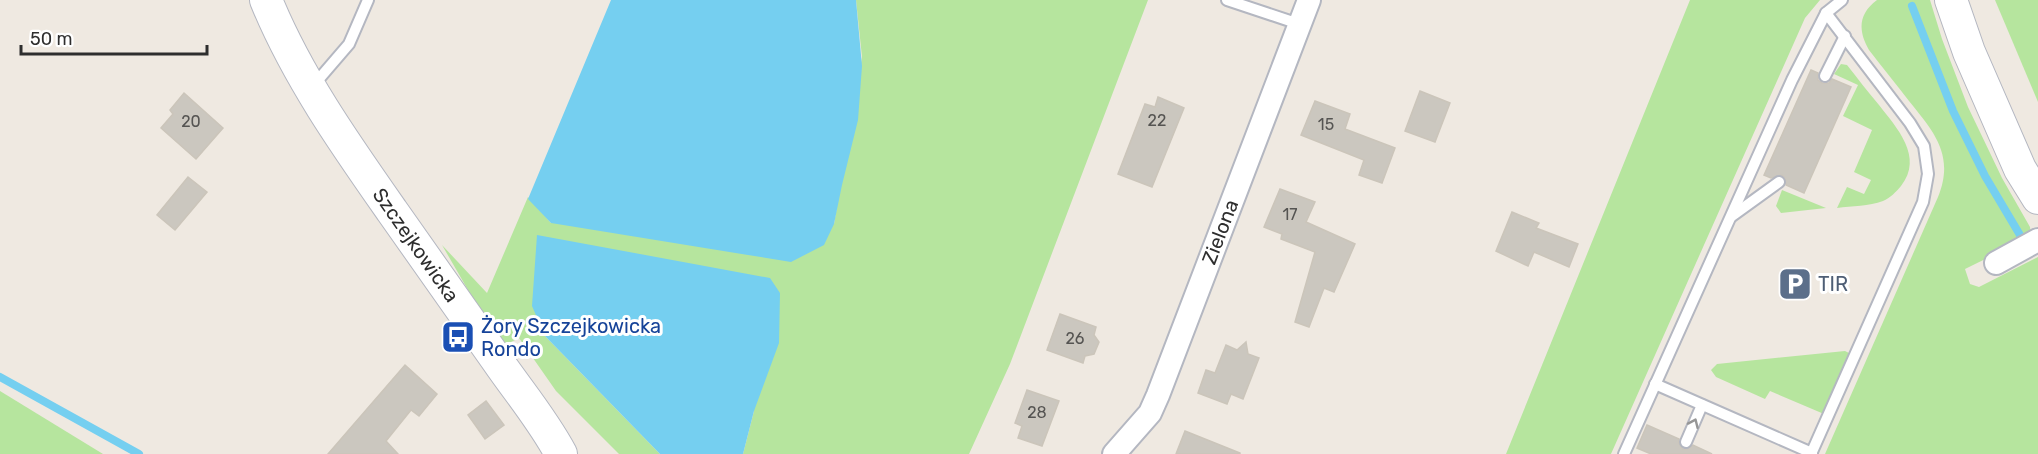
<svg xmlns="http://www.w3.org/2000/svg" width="2038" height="454" font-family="Rubik,sans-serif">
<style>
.green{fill:#b6e59e}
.water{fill:#75cff0}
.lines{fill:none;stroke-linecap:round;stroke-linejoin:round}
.stream{stroke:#75cff0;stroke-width:8}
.building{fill:#cbc7bf;stroke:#cbc5ba;stroke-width:1.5}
.lane-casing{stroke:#b4b7c1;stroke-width:14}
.street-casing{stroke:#b4b7c1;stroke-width:26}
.secondary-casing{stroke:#b4b7c1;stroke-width:34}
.lane{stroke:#fff;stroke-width:10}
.street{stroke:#fff;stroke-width:22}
.secondary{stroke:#fff;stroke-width:32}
.oneway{stroke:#969696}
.labels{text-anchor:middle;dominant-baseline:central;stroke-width:6;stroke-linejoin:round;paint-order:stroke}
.number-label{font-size:16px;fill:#555452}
.street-label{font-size:20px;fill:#2e2e2e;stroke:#fff}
.service-label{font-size:20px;fill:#4e5e75;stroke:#fff;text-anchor:start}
.transit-label{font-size:20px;fill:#164399;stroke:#fff;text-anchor:start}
</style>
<rect width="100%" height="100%" fill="#efe9e1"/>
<g class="green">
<polygon points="856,0 1148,0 1010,364 969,454 743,454 754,411 545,336 660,454 619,454 556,391 519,338 501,347 442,245 487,293 528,197 551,223 834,224 862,57"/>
<polygon points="1690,0 1820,0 1805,18 1611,454 1506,454"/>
<path d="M1877 0H1930L1942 39 1968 107 2002 178 2030 227 2031 235 2026 239 1965 269 1970 284 1979 287 2038 257V454H1825L1938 197C1955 155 1934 132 1909 101 1896 84 1882 67 1869 50 1858 31 1858 14 1877 0Z"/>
<polygon points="1995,0 2038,0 2038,102"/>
<path d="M1841 64 1847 65C1858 79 1868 92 1879 105 1897 128 1924 157 1901 186 1896 192 1890 198 1883 201 1869 206 1852 206 1837 208L1847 187 1864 194 1871 180 1854 172 1872 130 1843 116 1858 85 1834 74Z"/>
<polygon points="1782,190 1826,208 1781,213 1776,206"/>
<polygon points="1845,351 1849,353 1848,357 1824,414 1770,391 1765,399 1716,377 1711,370 1717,364"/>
<polygon points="0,391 103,454 0,454"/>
</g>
<g class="water">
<polygon points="611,0 856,0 862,66 858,120 842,185 834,224 824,245 791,262 551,223 528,199"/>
<polygon points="537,235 770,278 780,293 779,343 754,411 743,454 660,454 545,336 532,306"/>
</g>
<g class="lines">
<g class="stream">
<polyline points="1912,6 1953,111 1985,176 2020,235"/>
<polyline points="0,377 139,454"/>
</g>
</g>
<g class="building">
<polygon points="1811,70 1818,73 1818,80 1822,83 1829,83 1832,79 1851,87 1804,193 1786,185 1785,178 1782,175 1771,178 1764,175"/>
<polygon points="1420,91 1450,103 1435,142 1405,131"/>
<polygon points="184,93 223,128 196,159 161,128 173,114 170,110"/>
<polygon points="1158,97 1184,108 1152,187 1118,174 1145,104 1155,107"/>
<polygon points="1315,101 1350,114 1345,129 1395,148 1382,183 1359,175 1364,160 1301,135"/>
<polygon points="188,177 207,192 175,230 157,215"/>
<polygon points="1280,189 1315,202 1306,222 1355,244 1334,292 1324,288 1309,327 1295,322 1315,252 1281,239 1282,234 1264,227"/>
<polygon points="1512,212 1539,223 1536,228 1578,244 1569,267 1534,252 1528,266 1496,251"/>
<polygon points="1060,314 1096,327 1094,335 1099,342 1094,354 1085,356 1083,363 1047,350"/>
<polygon points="1246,342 1248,354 1259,358 1243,399 1231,394 1227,404 1198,393 1206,370 1215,373 1226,345 1237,350"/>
<polygon points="405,365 437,394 419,416 411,410 386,441 398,454 328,454"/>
<polygon points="1027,390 1059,401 1042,446 1018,438 1022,426 1015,423"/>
<polygon points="486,401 504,425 485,439 468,415"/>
<polygon points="1647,425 1679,439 1679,443 1683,449 1687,449 1693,445 1712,454 1651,454 1637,448"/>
<polygon points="1185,431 1240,453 1240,454 1176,454"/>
</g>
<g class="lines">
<defs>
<g id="lane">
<polyline points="1227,0 1299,24"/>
<polyline points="1825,76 1845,36"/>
<polyline points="312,87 349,44 368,0"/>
<polyline points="1732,216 1779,182"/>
<polyline points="1655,384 1812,453"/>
<polyline points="1686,442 1702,405"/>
<polyline points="1624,454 1792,80 1826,13 1842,0"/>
<polyline points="1811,454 1923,202 1928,174 1924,146 1910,123 1826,13"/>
</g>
<g id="street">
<polyline points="1996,263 2038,240"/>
<polyline points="1114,454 1150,413 1158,395 1309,0"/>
</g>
<g id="secondary">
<path d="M266 0C297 76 345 144 392 211 427 261 462 311 497 360 519 392 543 420 561 454"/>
<polyline points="1951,0 1969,52 2020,169 2038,198"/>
</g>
</defs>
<use href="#lane" class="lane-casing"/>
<use href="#street" class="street-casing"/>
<use href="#secondary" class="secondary-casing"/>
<use href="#lane" class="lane"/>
<use href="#street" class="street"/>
<use href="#secondary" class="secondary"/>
</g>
<defs><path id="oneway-chevron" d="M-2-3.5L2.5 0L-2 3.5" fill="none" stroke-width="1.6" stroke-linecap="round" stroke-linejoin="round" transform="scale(1.5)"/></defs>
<use class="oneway" href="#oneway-chevron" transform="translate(1694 423) rotate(-66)"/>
<defs>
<symbol id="parking-square" viewBox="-11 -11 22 22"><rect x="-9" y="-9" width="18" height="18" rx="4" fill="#5c6f8a" stroke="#fff"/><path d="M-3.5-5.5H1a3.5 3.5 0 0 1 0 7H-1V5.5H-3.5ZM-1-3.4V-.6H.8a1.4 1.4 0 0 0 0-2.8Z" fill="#fff"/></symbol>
<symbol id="bus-square" viewBox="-11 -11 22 22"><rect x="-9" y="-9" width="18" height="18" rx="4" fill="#1a4fb4" stroke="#fff"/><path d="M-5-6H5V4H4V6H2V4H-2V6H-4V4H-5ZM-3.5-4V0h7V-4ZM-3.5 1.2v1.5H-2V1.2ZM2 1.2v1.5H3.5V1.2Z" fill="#fff"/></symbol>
</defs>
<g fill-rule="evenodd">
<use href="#parking-square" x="1776" y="265" width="38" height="38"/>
<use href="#bus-square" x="439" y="318" width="38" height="38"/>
</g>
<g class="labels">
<g class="number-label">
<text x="1157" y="120">22</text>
<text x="191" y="121">20</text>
<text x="1326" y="124">15</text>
<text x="1290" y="214">17</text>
<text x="1075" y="338">26</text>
<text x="1037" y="412">28</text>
</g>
<g class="street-label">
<text transform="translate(1220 232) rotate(-69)">Zielona</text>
<text transform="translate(416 245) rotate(55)">Szczejkowicka</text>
</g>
<g class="service-label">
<text x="1818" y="284">TIR</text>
</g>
<g class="transit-label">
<text x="481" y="326">Żory Szczejkowicka<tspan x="481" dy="23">Rondo</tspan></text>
</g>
</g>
<path d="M21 45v9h186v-9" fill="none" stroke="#2e2e2e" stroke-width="3"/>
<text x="30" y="45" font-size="18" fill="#2e2e2e" stroke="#ffffff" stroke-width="4.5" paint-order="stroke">50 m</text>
</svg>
